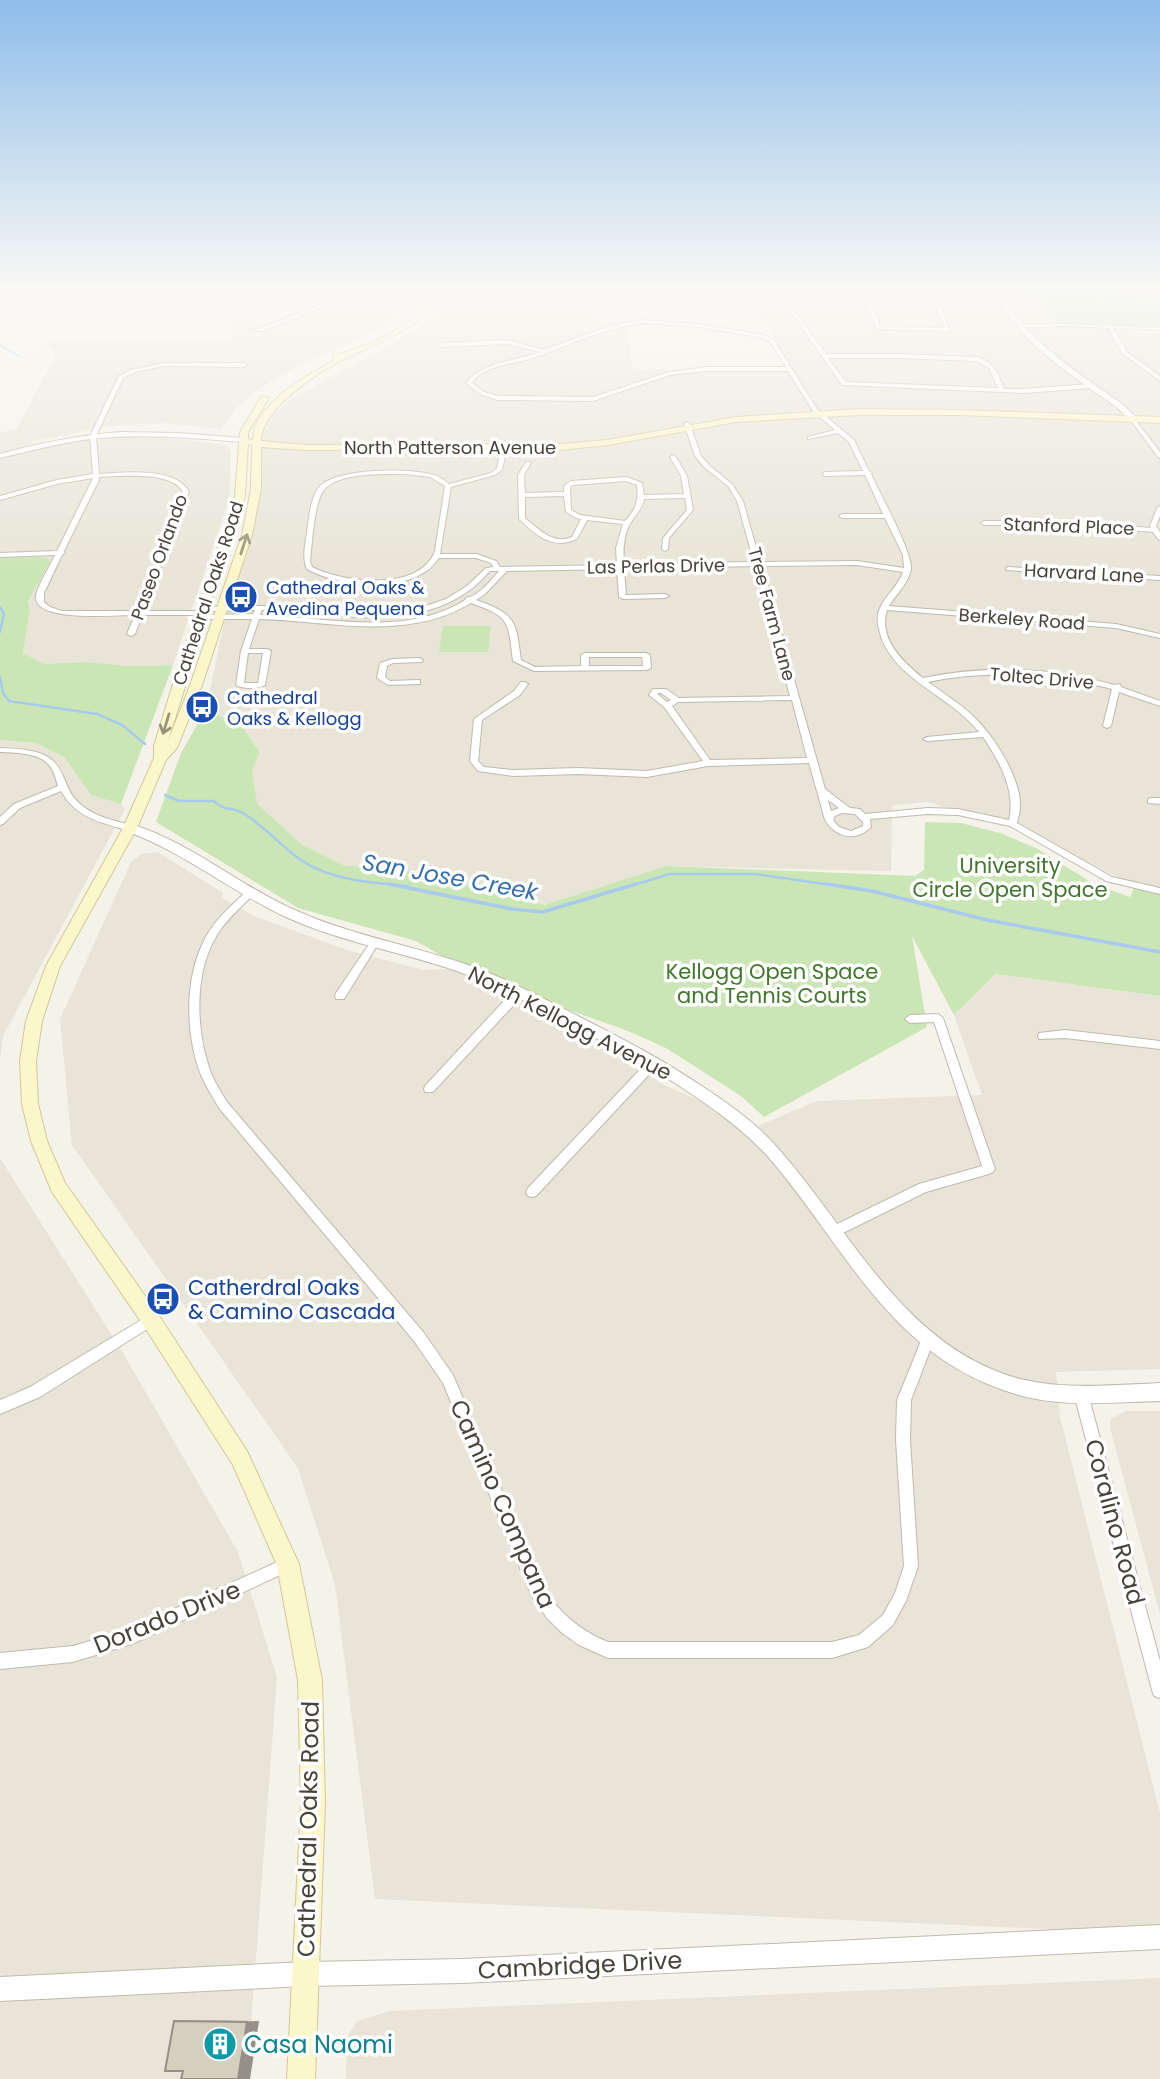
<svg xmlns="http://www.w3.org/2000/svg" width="1160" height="2079" font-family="Poppins,sans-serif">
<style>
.residential{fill:#e8e4d7}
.green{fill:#cae6b4}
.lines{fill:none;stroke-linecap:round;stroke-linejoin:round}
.stream-far2{stroke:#a8caee;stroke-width:2}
.stream-far1{stroke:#a8caee;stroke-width:2.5}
.stream{stroke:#a8caee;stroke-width:3.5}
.minor-casing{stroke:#bfbaac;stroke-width:2}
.tertiary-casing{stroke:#bfbaac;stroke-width:2}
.secondary-casing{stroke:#d2c99a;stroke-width:2}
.minor{fill:#fff;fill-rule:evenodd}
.tertiary{fill:#fff;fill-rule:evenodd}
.secondary{fill:#fcf6cb;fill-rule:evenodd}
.wall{fill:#b7b2a4}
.shaded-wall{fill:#959186}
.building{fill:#d5cfbf;stroke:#959186;stroke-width:2}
.oneway{stroke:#98947a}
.labels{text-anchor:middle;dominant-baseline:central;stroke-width:7;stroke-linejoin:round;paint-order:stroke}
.far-street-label{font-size:18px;fill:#474338;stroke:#fff}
.far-transit-label{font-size:18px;fill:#164399;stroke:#fff;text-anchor:start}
.park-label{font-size:21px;fill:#41772d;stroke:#fff}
.street-label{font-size:21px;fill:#474338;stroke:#fff}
.transit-label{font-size:21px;fill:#164399;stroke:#fff;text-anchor:start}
.water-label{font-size:23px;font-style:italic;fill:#356eaf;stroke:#fff}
.near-street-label{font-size:24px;fill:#474338;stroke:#fff}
.near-culture-label{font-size:24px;fill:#0d838f;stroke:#fff;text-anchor:start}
</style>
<rect width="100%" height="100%" fill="#f4f2e9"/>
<g class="residential">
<polygon points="306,289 427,289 418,304 377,330 294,368 260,388 236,408 221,429 163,423 110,426 30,442 36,448 123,433 227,445 231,452 229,500 193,606 186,617 188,620 173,665 131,666 83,662 44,664 23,653 30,609 28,601 50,562 40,557 0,558 0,433 17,429 55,356 52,347 41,350 51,337 67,342 235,340 232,322 273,320 303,310 314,299"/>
<polygon points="455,289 604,289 621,293 592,293 594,321 627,321 632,367 639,370 793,371 745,289 1001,289 1000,292 1039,297 1046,312 1064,328 1160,332 1160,891 1135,886 1013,824 958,812 930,802 892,805 891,871 666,866 544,905 405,870 343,865 301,844 257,805 252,770 260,751 244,729 206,709 264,432 275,414 288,401 409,334 443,311"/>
<polygon points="0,740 36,743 65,758 91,795 121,804 125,809 3,1036 0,1059"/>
<polygon points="158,852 223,893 222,898 254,916 347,950 423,970 463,968 519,992 662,1084 758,1126 817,1101 982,1095 954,1015 995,974 1160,996 1160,1369 1056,1372 1060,1417 1160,1813 1160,1934 375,1899 335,1585 298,1468 72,1145 60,1019 131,862 142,854"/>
<polygon points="0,1158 123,1353 238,1552 277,1677 247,2079 0,2079"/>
<polygon points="1126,1411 1160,1411 1160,1614 1110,1428 1111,1419"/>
<polygon points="1160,1978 1160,2079 346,2079 347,2037 357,2021 390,2011"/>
</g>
<g class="green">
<polygon points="1013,289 1091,289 1160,300 1160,327 1057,322 1046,312 1039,297 1015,294 1015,290"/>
<polygon points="40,557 47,558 50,562 28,601 30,609 23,653 44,664 84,662 131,666 173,665 121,804 91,795 65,758 36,743 0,740 0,558"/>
<polygon points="443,626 491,626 488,652 439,652"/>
<polygon points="206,709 244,729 260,752 252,770 257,804 301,844 343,865 405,870 544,905 666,866 915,876 924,870 925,822 961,823 1000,833 1036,848 1094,884 1130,897 1135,886 1160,891 1160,996 995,974 954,1015 912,936 927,1027 764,1117 741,1096 666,1048 628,1031 519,992 463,968 416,941 298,908 156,822 181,753"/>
</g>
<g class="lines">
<g class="stream-far2">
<polyline points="1055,289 1160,310"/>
<polyline points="0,345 19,356"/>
</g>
<g class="stream-far1">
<polyline points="0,607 4,614 0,632"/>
<polyline points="0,677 3,693 9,701 97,714 122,725 145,744"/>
<path d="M165 795 179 801H214C223 811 232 807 243 813 263 825 279 844 298 858 328 880 372 883 408 886"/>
<polyline points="630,886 670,874 755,874 838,886"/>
</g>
<g class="stream">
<polyline points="389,884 512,909 543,912 636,884"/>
<polyline points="826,884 872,891 987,920 1160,952"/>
</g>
<defs>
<g id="minor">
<polygon points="395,289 404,289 330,304 262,331 250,330 259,329 327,302"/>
<polygon points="509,289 513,289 514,310 512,311 510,310"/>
<polygon points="548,289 552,289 560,305 556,305"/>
<path d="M778 289H782L785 294 933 289 1008 296 1006 298 935 293 950 330 948 331 877 329 867 305 857 294 786 296 785 298 826 354H899L977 357C994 362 998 373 1004 389H1023L1091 384 1094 386 1091 388 1023 393 842 385 781 298 782 295ZM912 291 930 293 945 328 881 327 871 305 862 293ZM828 358H899L976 361 989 368 998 388 846 382Z"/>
<polygon points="1110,289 1120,289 1160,296 1160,298"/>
<path d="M645 320 697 324 765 335 774 340 817 409 854 440 869 471 872 473 871 474C879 492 913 553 911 569 909 583 896 594 889 606L1116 624 1160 634V638L1116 628 887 610C878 639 903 662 923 678 985 665 1053 667 1114 685L1120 684 1121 687 1160 701V706L1119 692 1111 726 1107 728 1103 726 1112 689 1104 687C1046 675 987 669 928 682 943 693 959 703 972 715 993 734 1021 778 1020 806 1020 812 1018 817 1017 823L1112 877 1160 888V894L1106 881 1010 826 958 815 928 814 870 819 871 827C856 842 836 838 825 820L809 763 708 766 647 777 578 774 513 776 478 771 470 761 474 719 514 691 521 682H524L528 684 520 695 482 720 478 761 484 767 513 770 578 768 647 771 703 761 664 707 649 695 653 689H666L679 698 790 696 755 566 624 569 626 595 665 594 669 596 665 598 623 599 619 597 617 569 507 571 484 595 476 600C516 614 516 621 521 660L535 667 581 666V655L585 653H646L650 655 651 668 647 670 534 671 513 661C508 622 511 617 471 603 407 642 329 621 259 619L249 649H267L271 651 265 685C259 689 242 689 236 685L241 651 252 619H201L197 617 200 615H142L135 634 131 636 127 634 135 615C116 615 42 622 36 600 34 590 51 565 55 555L0 557V553L57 551 93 478 57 484 0 500V496L57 480 93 474 90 436 119 376 131 370 163 363H244L247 365 244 367 163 366 135 372 123 378 96 436 99 474C123 472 177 467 189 492L144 611H203L207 613 204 615 253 614 255 610 205 611 201 609 205 607 262 606 347 612 400 611 423 607 446 599 467 586 486 568 493 567 491 563 476 558H439C435 562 432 567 428 570 397 593 338 586 307 569 302 558 305 545 307 532 309 519 310 497 320 486 338 468 407 468 430 474 438 475 443 479 449 484L491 473 497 468 502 443 505 441 508 443 502 470 495 475 451 487 440 554H477L496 561 500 567 617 565 616 548 623 524 587 520 577 539C552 550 537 536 519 519L518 475 526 462H530L531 463 524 475 525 493 564 492V486L571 481 627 477 642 483 644 495 684 494 681 476 670 457 673 455 676 457 687 476 693 510 669 538 668 549 665 551 662 549 663 538 687 510 685 498 644 499C642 510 635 515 630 524 623 537 623 551 624 564L754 562 737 501 728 486 705 468 695 456 684 424 687 422 690 424 701 456 710 466 732 484 743 501 760 562 857 561 904 568 903 555 885 518H842L839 516 842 514H883L865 475 825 476 822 474 825 472 863 471 849 442 838 433 808 439V437L835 430 813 411 788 371H706L670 375 593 401 498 400 480 394 466 383C481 362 516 361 540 352L507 344 442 347 439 345 442 343 507 340 544 350 601 329 630 322ZM645 323 697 327 764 338 770 342 786 367H706L669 372 593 397 498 396 484 392 472 383C475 378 479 375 484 372 500 364 519 363 536 357 572 344 606 327 645 323ZM405 474 430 477 445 486 435 551C420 592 343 583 312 567L310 561C312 544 314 502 324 490 338 472 385 474 405 474ZM115 476C134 476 172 473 183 492L136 611H62L50 607 44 602V593L62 555 65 553 64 551 99 480V477ZM626 481 637 485C639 500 636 510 625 521L580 515 571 510 570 487 573 485ZM564 496 566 512 576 518 581 519 572 537C553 545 540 530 525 518V497ZM857 565 903 572C898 586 885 596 880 608 877 614 877 623 879 629 889 678 950 695 979 732L927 737 923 739 927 741 983 737C999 761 1016 790 1009 820L958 809 928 808 865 814 860 809 850 808 825 789 762 566ZM490 571H499C490 581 480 595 466 598L465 600C404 638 328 617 260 615L262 610C330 612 410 634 470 590 477 585 484 577 490 571ZM248 653H263L258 683H244ZM589 657H642L643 666H589ZM658 693H661L671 700 667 702 657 694ZM792 700 807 758 710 760 672 706 678 702ZM828 800 839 808 831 811ZM842 813 855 814 863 822V826L851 831 839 827 833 820 835 816Z"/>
<polygon points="1069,324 1160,328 1160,330 1113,328 1127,352 1160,376 1160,381 1123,354 1108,328 1069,326 1021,327 1019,326 1021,325"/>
<polygon points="1133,417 1160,452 1160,458 1158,457 1130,419"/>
<polygon points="1160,506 1160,516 1156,526 1160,532 1160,540 1158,539 1153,532 1079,526 984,525 981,523 984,521 1079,522 1151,528 1150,526 1157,508"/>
<polygon points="1008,567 1160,576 1160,580 1006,570 1006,568"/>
<polygon points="419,658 423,660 422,662 393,663 387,666 385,677 390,681 417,680 420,680 420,684 388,685 377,678 380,663 392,659"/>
<path d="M0 748C23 749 52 749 62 774 67 784 69 794 78 802 93 817 114 820 133 826L134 828 130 831C102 823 76 818 61 791L20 808 3 824 0 825V817L14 804 58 786C56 779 54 771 49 765 38 752 15 753 0 752Z"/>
<polygon points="1151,798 1160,798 1160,804 1148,803 1148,799"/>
<path d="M250 890 255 893 253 895C240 908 226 920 217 935 193 974 196 1032 211 1073 215 1083 221 1092 227 1102L424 1333 453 1375 542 1587C560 1613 579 1630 608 1642H832L859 1635 883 1615 895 1593 904 1566 896 1440 897 1400 923 1336 928 1334 933 1336 934 1340 911 1400 910 1440 918 1566 906 1601 893 1625 868 1647 832 1658H608L579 1645 562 1633 547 1618 532 1597 443 1383 414 1341 219 1108C213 1097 206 1087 201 1075 184 1031 184 970 210 930 220 915 234 903 247 891Z"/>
<polygon points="375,939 378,940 380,942 378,944 344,999 336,999 335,996 336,993 372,940"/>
<polygon points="519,988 524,992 523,995 433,1092 425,1092 424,1089 425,1086 515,989"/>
<polygon points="938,1014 943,1018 995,1169 993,1172 989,1174 926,1192 839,1235 835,1236 831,1235 829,1231 831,1227 919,1184 982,1166 934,1022 910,1023 905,1019 910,1015"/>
<polygon points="1065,1030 1160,1041 1160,1049 1065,1038 1039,1039 1038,1036 1039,1033"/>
<polygon points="654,1058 658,1059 659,1062 658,1065 536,1196 532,1197 528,1196 526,1192 528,1188 650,1059"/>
<polygon points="151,1314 155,1316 157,1320 155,1324 40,1397 0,1414 0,1400 30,1387"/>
<polygon points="1081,1388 1086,1389 1088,1394 1160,1661 1160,1698 1154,1696 1152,1690 1074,1394 1076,1389"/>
<polygon points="288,1557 293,1559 295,1564 293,1569 132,1644 73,1662 0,1669 0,1653 73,1646 130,1629"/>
</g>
<g id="tertiary">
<path d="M1007 289H1013L1008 304C1028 337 1064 363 1095 385 1110 396 1125 404 1137 419L1136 421H1130C1119 406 1102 398 1088 387 1056 365 1021 338 1002 304Z"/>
<path d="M121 432 178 433 242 438 246 440 242 442C192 438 141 433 90 439 59 443 30 451 0 458V454C40 443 79 435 121 432Z"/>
<path d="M130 824C191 842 239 886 297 911 351 935 410 945 465 964 504 977 540 997 576 1015 619 1037 662 1059 703 1087 732 1106 760 1126 782 1153 853 1235 907 1349 1020 1379 1065 1390 1114 1385 1160 1383V1401C1114 1402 1064 1408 1019 1395 892 1359 849 1252 771 1160 743 1128 706 1103 670 1080 638 1059 603 1041 568 1024 532 1005 496 985 457 971 401 952 342 942 288 918 231 892 184 852 126 831V825Z"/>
<polygon points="1160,1925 1160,1949 462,1983 306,1986 0,2001 0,1977 306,1962 462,1959"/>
</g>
<path id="secondary" d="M438 289H444C426 326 386 339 351 356 322 369 262 407 261 441L305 445 559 444 608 440 736 417 859 409 959 410 1160 417V423L959 415H859L736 422 608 445 559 450H305L261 447V489L252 535 201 688 177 748 166 760 137 828 60 966 42 1021 36 1061 38 1104 47 1141 65 1183 158 1314 247 1451 299 1564 322 1680 325 1803 315 2079H287L301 1803 298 1680 277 1565 233 1465 144 1326 52 1192 31 1141 22 1104 20 1061 26 1021 46 966 123 828 154 758V746L172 687 235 496 240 432 262 396 269 398 248 432V439L253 440C253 404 307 376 334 360L333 356C371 345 419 326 438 289ZM248 444 252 445 251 489 242 535 189 688 168 741 245 496Z"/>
</defs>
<use href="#minor" class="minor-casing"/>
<use href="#tertiary" class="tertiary-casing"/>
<use href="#secondary" class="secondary-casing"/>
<use href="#minor" class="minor"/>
<use href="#tertiary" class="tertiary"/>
<use href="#secondary" class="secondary"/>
</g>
<polygon class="wall" points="189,2020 259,2021 183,2071 174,2021"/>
<polygon class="shaded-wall" points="259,2021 250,2079 238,2079 247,2022"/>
<polygon class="building" points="174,2021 247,2022 238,2079 181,2079 183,2071 165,2071"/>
<defs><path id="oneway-shaft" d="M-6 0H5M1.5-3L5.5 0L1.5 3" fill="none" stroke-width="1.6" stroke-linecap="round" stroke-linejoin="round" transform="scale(1.75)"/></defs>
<g class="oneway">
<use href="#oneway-shaft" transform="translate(244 544) rotate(-72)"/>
<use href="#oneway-shaft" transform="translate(166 724) rotate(107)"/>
</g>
<linearGradient id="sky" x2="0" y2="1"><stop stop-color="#8ebdea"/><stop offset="0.5" stop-color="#faf9f5"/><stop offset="1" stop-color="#faf9f5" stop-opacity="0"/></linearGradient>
<rect width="1160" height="580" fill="url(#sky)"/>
<defs>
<symbol id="bus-disc" viewBox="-11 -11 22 22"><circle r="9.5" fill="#1a4fb4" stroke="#fff"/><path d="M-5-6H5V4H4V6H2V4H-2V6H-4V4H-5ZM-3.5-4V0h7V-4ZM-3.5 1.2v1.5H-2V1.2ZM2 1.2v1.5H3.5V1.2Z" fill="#fff"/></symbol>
<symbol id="building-disc" viewBox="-11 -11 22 22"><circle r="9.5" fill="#0f9aa8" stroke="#fff"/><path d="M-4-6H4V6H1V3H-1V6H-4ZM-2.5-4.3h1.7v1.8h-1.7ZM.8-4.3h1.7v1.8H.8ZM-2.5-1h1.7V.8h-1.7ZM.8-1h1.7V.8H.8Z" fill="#fff"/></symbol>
</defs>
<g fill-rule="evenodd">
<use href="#bus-disc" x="222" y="578" width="38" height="38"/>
<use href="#bus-disc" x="183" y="688" width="38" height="38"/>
<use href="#bus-disc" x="144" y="1280" width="38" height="38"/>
<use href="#building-disc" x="201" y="2025" width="38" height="38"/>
</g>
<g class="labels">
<g class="far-street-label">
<text x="450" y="447">North Patterson Avenue</text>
<text transform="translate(1069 526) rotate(2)">Stanford Place</text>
<text transform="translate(159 557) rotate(-70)">Paseo Orlando</text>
<text transform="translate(656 566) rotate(-1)">Las Perlas Drive</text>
<text transform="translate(1084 573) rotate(3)">Harvard Lane</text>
<text transform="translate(208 593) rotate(-72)">Cathedral Oaks Road</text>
<text transform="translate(772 614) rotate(75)">Tree Farm Lane</text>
<text transform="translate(1022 619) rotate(4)">Berkeley Road</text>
<text transform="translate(1042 678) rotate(5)">Toltec Drive</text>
</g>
<g class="far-transit-label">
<text x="266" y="587">Cathedral Oaks &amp;<tspan x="266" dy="21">Avedina Pequena</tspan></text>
<text x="227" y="697">Cathedral<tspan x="227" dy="21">Oaks &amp; Kellogg</tspan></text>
</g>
<g class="park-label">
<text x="1010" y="865">University<tspan x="1010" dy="24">Circle Open Space</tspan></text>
<text x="772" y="971">Kellogg Open Space<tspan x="772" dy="24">and Tennis Courts</tspan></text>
</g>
<g class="street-label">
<text transform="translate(570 1023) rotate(27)">North Kellogg Avenue</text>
</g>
<g class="transit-label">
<text x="188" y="1287">Catherdral Oaks<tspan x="188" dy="24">&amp; Camino Cascada</tspan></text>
</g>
<g class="water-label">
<text transform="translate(450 877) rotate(10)">San Jose Creek</text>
</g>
<g class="near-street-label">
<text transform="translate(503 1504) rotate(66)">Camino Compana</text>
<text transform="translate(1115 1522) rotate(75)">Coralino Road</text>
<text transform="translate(167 1617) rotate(-22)">Dorado Drive</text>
<text transform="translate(308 1829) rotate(-89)">Cathedral Oaks Road</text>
<text transform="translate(580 1965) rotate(-3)">Cambridge Drive</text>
</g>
<g class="near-culture-label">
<text x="244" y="2044">Casa Naomi</text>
</g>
</g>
</svg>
